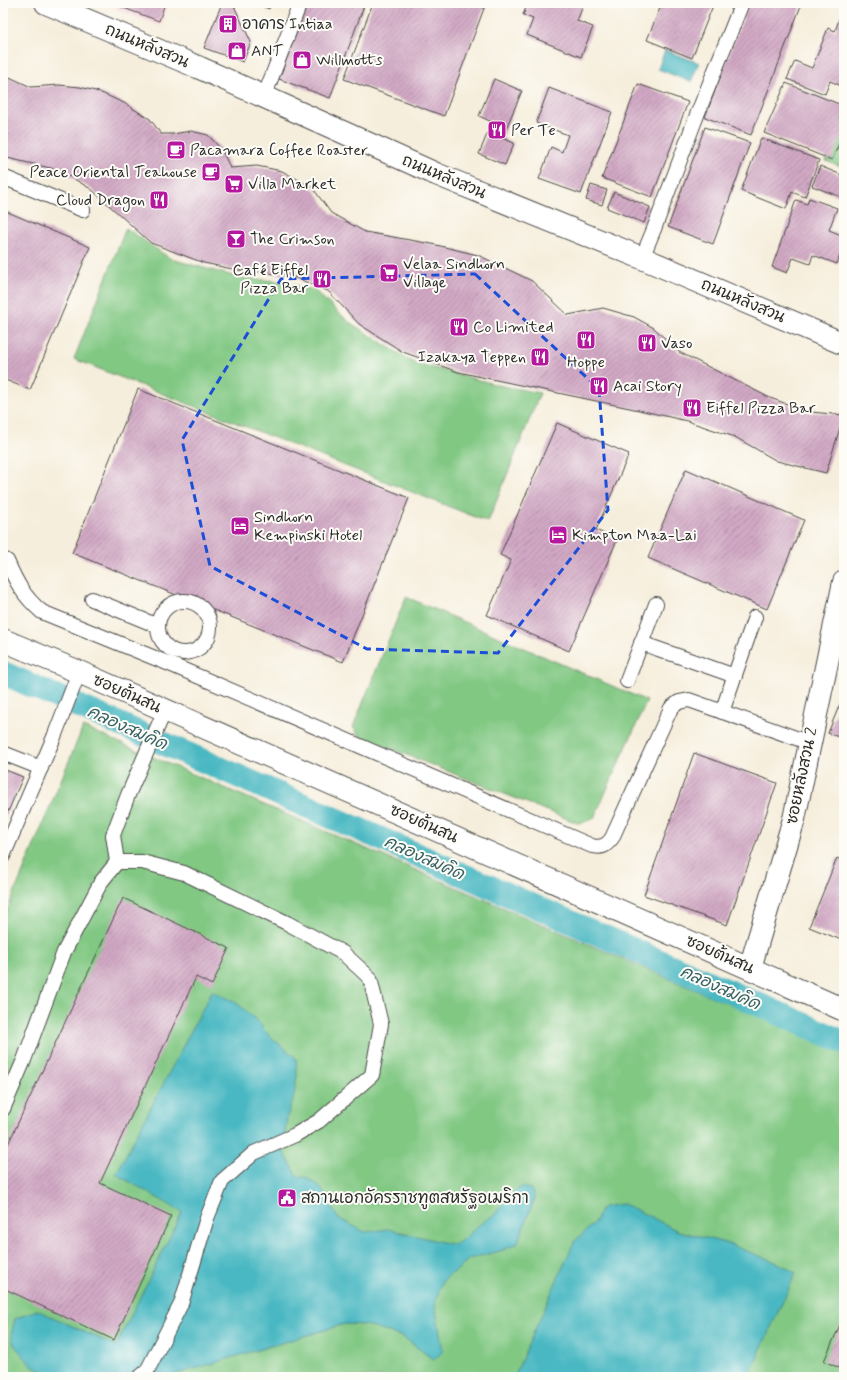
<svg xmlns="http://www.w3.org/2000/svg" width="847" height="1380" font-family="Mynerve,'Playpen Sans Thai',sans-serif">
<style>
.built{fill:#f5cfdc}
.green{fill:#81c883;stroke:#567a57}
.water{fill:#4ab8c2;stroke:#3a7276}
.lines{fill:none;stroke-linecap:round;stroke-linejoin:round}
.canal{stroke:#4ab8c2;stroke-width:24}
.building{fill:url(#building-hatch)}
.service-casing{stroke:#494846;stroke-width:16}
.minor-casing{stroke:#494846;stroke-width:24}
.tertiary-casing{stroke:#494846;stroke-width:24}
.service{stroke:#fff;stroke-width:14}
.minor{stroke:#fff;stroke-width:22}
.tertiary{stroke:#fff;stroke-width:22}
.marked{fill:none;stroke:#1d4ed8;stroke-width:3;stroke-dasharray:8 5;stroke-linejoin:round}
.labels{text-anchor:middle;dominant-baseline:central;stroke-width:4;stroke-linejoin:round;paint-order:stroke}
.poi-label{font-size:16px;fill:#2b2b2b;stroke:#fdfcf7;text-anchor:start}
.street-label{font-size:16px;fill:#2b2b2b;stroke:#fdfcf7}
.water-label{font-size:17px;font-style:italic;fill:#376367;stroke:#fdfcf7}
</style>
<defs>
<pattern id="building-hatch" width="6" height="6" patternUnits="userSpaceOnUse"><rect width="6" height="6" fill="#d2a9c5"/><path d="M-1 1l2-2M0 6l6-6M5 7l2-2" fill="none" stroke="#ab8aa0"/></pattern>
</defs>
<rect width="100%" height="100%" fill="#fdfcf7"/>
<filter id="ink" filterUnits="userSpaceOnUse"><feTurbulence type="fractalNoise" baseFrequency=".025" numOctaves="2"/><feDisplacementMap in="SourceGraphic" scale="8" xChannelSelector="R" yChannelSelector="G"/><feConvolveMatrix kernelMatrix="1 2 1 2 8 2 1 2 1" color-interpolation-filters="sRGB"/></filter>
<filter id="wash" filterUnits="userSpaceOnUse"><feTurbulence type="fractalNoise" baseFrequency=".012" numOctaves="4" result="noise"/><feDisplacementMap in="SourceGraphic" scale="16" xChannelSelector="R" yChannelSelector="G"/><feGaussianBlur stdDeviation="0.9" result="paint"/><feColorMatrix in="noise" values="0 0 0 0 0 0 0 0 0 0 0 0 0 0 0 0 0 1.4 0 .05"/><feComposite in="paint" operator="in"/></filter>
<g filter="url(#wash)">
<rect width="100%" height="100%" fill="#f6eedc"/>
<polygon class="built" points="118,3 169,3 161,26 116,9"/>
<g class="green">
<polygon points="844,114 844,168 826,161"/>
<polygon points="126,228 171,259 241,278 277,281 314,290 349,322 412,362 498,385 540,393 488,522 74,359"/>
<polygon points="406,597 647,701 594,818 580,824 359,736 353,727"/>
<polygon points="83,727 688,987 844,1052 844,1377 3,1377 3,920"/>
</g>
<g class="water">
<polygon points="665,50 699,63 691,82 658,69"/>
<polygon points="212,991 234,1001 258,1021 263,1029 271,1037 296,1058 297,1076 294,1096 287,1117 283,1150 298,1177 305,1177 318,1185 327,1197 338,1218 365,1232 388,1229 454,1245 465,1238 480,1224 495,1214 508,1197 521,1187 531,1189 535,1198 517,1244 500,1251 469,1259 455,1272 449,1275 442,1282 439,1290 435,1305 443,1351 434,1360 403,1337 365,1325 345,1324 167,1377 55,1377 31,1365 14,1345 11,1334 15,1319 37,1310 116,1346 182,1212 116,1174"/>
<polygon points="623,1204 651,1217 678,1231 726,1243 778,1263 796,1273 748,1377 514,1377 574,1242 593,1224 603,1207"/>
</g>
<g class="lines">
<polyline class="canal" points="3,673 844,1042"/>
</g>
<g id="blocks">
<g class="building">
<polygon points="122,3 165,3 159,21 121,7"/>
<polygon points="222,3 234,6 251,42 243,62 204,48"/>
<polygon points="254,3 271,3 269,9"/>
<polygon points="308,3 365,3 330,98 279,79"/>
<polygon points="373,3 486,3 444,116 344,79"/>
<polygon points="528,3 584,3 577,21 593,27 581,57 527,35 533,19 523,15"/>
<polygon points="662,3 714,3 692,58 647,40"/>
<polygon points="749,3 802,3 751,135 705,117"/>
<polygon points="841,14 844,15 844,87 830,81 825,94 787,79 795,61 812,68 828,28 835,31"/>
<polygon points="3,74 31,87 59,85 80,87 99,92 124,103 150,119 161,134 173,134 191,131 208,135 222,150 230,168 257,166 282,171 312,187 331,213 365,232 432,244 478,255 532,281 568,315 603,308 634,317 654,328 679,352 770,398 810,412 844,415 826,473 777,461 735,437 687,421 639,410 458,372 403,352 359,324 328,291 289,275 237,270 204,263 151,243 91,189 59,170 3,157"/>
<polygon points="494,79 522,91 502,138 514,143 505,165 479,154 492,122 479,116"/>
<polygon points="786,83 844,106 844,114 841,122 844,123 844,132 832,160 764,133"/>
<polygon points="638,84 688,102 652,197 602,178"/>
<polygon points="549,88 612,112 581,194 539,179 551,147 562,152 568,135 536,123"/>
<polygon points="705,127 750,143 713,244 668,227"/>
<polygon points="761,138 819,160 805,197 792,192 786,209 741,191"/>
<polygon points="820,166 844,176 844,198 812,186"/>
<polygon points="591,185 607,190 602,205 586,200"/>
<polygon points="614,192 650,207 644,223 607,208"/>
<polygon points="809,198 837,208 829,230 844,236 844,244 837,264 813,255 810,264 793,258 787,273 772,267 796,200 807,204"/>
<polygon points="3,210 90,247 30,390 3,379"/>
<polygon points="138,389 409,498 343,662 72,553"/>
<polygon points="557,423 629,454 596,530 617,540 569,651 487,615 511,560 500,555"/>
<polygon points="686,469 804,520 767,609 648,558"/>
<polygon points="844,694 844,739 828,733"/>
<polygon points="694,753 777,783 727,925 644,895"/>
<polygon points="3,769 23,777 3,823"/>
<polygon points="837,858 844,861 844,941 809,927"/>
<polygon points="123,898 229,948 212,985 196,977 100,1183 171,1216 114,1340 3,1288 3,1155"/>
<polygon points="844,1316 844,1370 824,1361"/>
</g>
</g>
</g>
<g filter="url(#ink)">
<use href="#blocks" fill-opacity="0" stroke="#494846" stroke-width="1"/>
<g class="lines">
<defs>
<g id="service">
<polyline points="264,97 300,3"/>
<polyline points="3,177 83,210"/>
<polyline points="642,258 654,229 697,115 742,3"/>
<path d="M3 559 7 561C16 582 24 597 42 612L172 665 592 846C602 848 606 846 612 838L671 708 679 702 689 700 810 743"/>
<polyline points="92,599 158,626"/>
<circle cx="184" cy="627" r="26"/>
<polyline points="641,643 735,676"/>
<polyline points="627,681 656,604"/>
<polyline points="722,712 755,617"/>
<polyline points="3,753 41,768"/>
<polyline points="3,856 54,737 79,672"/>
<polyline points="117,862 113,835 128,795 165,710"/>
<polyline points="3,1109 24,1060 64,952 101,882 117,862 142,862 184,873 287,923 343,953 370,978 381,1024 372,1075 319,1121 295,1135 254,1153 222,1181 207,1218 181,1304 147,1371 140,1377"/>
</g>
<g id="minor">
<polyline points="3,640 79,672 844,1010"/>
<polyline points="750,968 794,819 844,582"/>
</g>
<polyline id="tertiary" points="46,3 200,68 436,174 642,258 844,344"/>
</defs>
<use href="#service" class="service-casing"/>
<use href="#minor" class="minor-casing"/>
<use href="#tertiary" class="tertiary-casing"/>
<use href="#service" class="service"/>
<use href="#minor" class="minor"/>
<use href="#tertiary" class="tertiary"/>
</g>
</g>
<path class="marked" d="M475 274 599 389 608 510 498 653 367 649 210 566 182 440 281 279Z"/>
<defs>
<symbol id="building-square" viewBox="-11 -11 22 22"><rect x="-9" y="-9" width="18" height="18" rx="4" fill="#b5179e" stroke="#fdfcf7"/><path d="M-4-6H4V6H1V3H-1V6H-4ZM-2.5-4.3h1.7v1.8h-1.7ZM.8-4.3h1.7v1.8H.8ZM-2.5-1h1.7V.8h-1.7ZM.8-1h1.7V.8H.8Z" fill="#fff"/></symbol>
<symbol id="shop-square" viewBox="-11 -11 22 22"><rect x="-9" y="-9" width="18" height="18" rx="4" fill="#b5179e" stroke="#fdfcf7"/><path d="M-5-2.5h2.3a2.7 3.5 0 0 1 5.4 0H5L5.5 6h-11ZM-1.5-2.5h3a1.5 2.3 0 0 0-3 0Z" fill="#fff"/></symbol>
<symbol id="restaurant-square" viewBox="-11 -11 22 22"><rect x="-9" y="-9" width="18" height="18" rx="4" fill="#b5179e" stroke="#fdfcf7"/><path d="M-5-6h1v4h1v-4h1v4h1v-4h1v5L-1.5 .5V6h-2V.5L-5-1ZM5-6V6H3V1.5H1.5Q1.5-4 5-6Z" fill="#fff"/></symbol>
<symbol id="cafe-square" viewBox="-11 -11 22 22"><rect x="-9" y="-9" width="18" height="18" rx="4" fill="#b5179e" stroke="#fdfcf7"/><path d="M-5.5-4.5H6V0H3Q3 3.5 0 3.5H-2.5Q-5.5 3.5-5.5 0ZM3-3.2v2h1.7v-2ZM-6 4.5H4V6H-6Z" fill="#fff"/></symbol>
<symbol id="supermarket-square" viewBox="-11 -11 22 22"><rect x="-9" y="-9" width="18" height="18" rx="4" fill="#b5179e" stroke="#fdfcf7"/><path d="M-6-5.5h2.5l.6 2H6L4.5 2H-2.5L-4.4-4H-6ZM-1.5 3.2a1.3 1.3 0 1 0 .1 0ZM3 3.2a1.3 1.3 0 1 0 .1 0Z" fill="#fff"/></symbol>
<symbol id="bar-square" viewBox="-11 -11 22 22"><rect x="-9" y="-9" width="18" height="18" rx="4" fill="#b5179e" stroke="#fdfcf7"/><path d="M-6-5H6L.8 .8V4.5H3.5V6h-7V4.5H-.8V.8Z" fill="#fff"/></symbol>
<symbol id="hotel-square" viewBox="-11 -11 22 22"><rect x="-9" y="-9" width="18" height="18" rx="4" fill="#b5179e" stroke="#fdfcf7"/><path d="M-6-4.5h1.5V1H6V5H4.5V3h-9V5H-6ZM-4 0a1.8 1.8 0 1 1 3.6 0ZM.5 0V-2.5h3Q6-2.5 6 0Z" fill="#fff"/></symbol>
<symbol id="civic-square" viewBox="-11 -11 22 22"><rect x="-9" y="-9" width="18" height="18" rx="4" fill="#b5179e" stroke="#fdfcf7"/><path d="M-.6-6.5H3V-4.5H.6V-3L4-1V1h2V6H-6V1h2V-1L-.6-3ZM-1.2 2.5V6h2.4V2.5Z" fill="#fff"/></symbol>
</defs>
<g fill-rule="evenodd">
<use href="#building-square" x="217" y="13" width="22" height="22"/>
<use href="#shop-square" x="226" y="40" width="22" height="22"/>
<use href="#shop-square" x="291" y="49" width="22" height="22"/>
<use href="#restaurant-square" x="486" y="119" width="22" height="22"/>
<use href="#cafe-square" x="165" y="139" width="22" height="22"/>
<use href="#cafe-square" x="200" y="161" width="22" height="22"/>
<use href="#supermarket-square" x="223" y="173" width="22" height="22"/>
<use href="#restaurant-square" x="148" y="189" width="22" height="22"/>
<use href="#bar-square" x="225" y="228" width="22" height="22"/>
<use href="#supermarket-square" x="378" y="262" width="22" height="22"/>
<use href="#restaurant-square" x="311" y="268" width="22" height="22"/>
<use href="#restaurant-square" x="448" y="316" width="22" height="22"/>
<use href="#restaurant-square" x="575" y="329" width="22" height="22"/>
<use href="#restaurant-square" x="636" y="332" width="22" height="22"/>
<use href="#restaurant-square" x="529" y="346" width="22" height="22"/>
<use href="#restaurant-square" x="588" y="375" width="22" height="22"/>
<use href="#restaurant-square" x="681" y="397" width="22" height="22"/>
<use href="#hotel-square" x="229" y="515" width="22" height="22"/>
<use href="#hotel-square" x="547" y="524" width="22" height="22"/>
<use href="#civic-square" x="276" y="1187" width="22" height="22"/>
</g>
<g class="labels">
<g class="poi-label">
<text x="242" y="24">อาคาร Intiaa</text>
<text x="251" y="51">ANT</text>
<text x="316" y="60">Willmotts</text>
<text x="511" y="130">Per Te</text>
<text x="190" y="150">Pacamara Coffee Roaster</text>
<text x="197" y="172" text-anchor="end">Peace Oriental Teahouse</text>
<text x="248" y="184">Villa Market</text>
<text x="145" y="200" text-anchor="end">Cloud Dragon</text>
<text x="250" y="239">The Crimson</text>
<text x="403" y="264">Velaa Sindhorn<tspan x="403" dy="18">Village</tspan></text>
<text x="308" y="270" text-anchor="end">Café Eiffel<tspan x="308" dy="18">Pizza Bar</tspan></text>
<text x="473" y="327">Co Limited</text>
<text x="661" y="343">Vaso</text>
<text x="526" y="357" text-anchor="end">Izakaya Teppen</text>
<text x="586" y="362" text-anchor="middle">Hoppe</text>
<text x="613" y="386">Acai Story</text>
<text x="706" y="408">Eiffel Pizza Bar</text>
<text x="254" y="517">Sindhorn<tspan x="254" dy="18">Kempinski Hotel</tspan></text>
<text x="572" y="535">Kimpton Maa-Lai</text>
<text x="301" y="1198">สถานเอกอัครราชทูตสหรัฐอเมริกา</text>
</g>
<g class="street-label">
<text transform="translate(147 46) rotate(23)">ถนนหลังสวน</text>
<text transform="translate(444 177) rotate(23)">ถนนหลังสวน</text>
<text transform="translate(743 301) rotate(23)">ถนนหลังสวน</text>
<text transform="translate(127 694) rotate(24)">ซอยต้นสน</text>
<text transform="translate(802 776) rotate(-78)">ซอยหลังสวน 2</text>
<text transform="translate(424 824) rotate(24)">ซอยต้นสน</text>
<text transform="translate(720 955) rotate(24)">ซอยต้นสน</text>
</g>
<g class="water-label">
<text transform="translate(127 728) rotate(24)">คลองสมคิด</text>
<text transform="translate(424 858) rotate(24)">คลองสมคิด</text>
<text transform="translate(720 988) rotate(24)">คลองสมคิด</text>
</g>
</g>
<rect width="847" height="1380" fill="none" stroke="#fdfcf7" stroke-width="16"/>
</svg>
